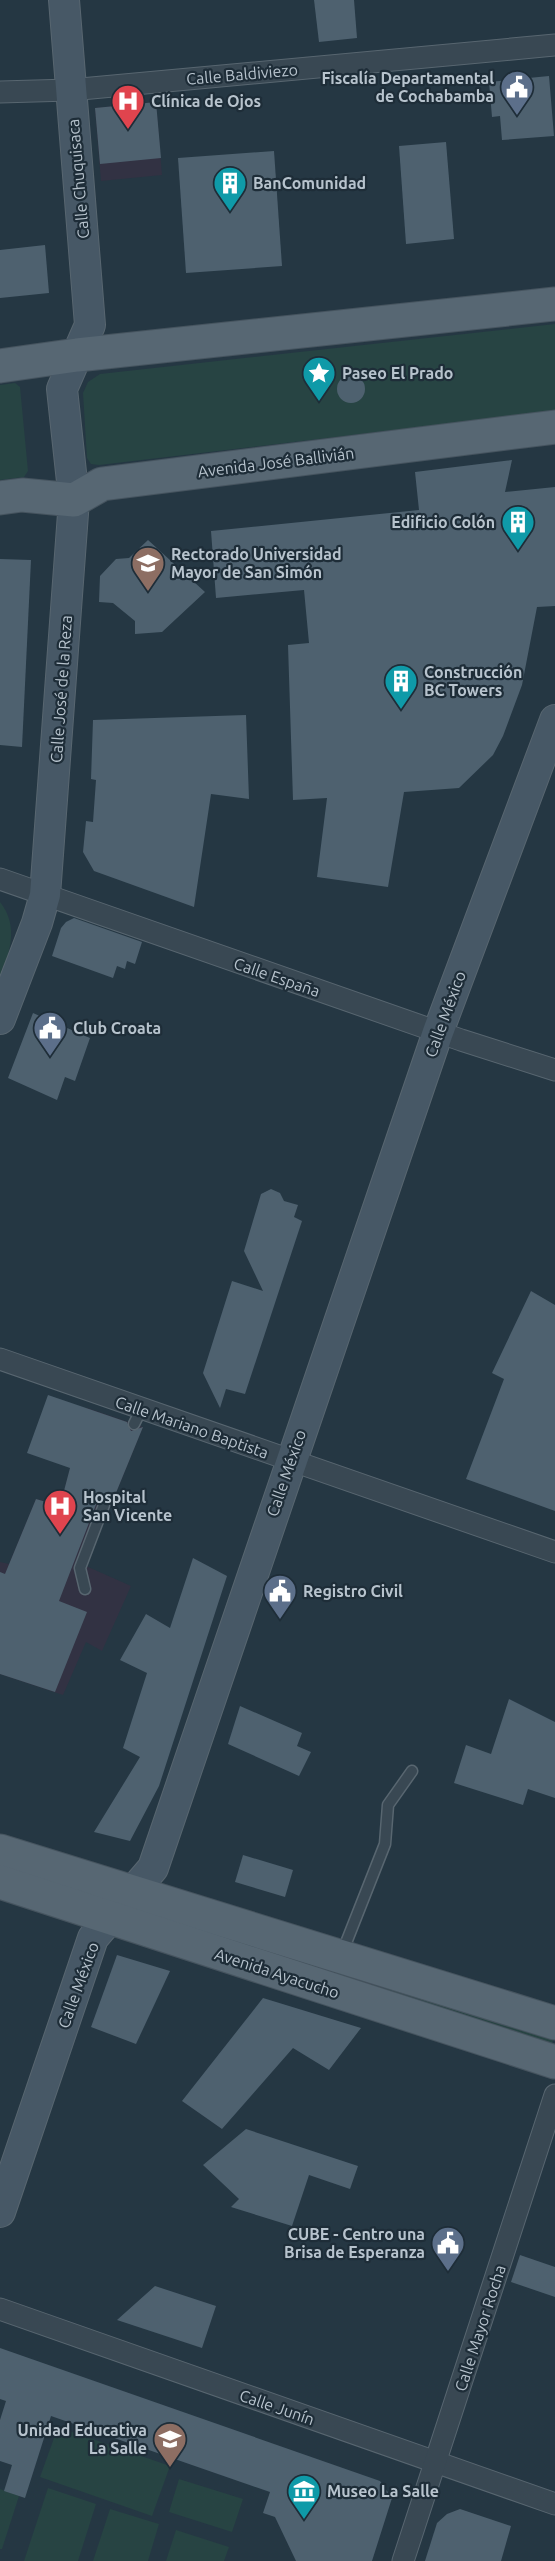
<svg xmlns="http://www.w3.org/2000/svg" width="555" height="2561" font-family="Ubuntu,sans-serif">
<style>
.medical{fill:#323243}
.green{fill:#274443}
.building{fill:#4e616f}
.lines{fill:none;stroke-linecap:round;stroke-linejoin:round}
.service-casing{stroke:#586670;stroke-width:13}
.minor-casing{stroke:#586670;stroke-width:23}
.secondary-casing{stroke:#586670;stroke-width:32}
.primary-casing{stroke:#46545f;stroke-width:35}
.service{stroke:#394853;stroke-width:10}
.minor{stroke:#394853;stroke-width:21}
.secondary{stroke:#475866;stroke-width:30}
.primary{stroke:#576773;stroke-width:33}
.labels{text-anchor:middle;dominant-baseline:central;stroke-width:4.5;stroke-linejoin:round;paint-order:stroke}
.street-label{font-size:16px;fill:#b7c3cd;stroke:#1e2d38}
.poi-label{font-size:16px;font-weight:bold;fill:#b7c3cd;stroke:#1e2d38;text-anchor:start}
</style>
<rect width="100%" height="100%" fill="#253743"/>
<g class="medical">
<polygon points="156,102 162,175 101,181 95,108"/>
<polygon points="87,1408 143,1427 86,1566 131,1586 102,1651 86,1642 63,1695 0,1674 0,1562 9,1564 36,1499 60,1505"/>
</g>
<g class="green">
<polygon points="555,324 555,411 99,465 91,464 87,458 83,393 88,382 100,374"/>
<polygon points="15,383 20,387 28,471 24,477 0,480 0,385"/>
<path d="M0 902C19 926 10 952 0 978Z"/>
<polygon points="166,1918 553,2040 551,2047"/>
<polygon points="58,2427 170,2466 152,2516 40,2477"/>
<polygon points="179,2479 243,2499 232,2532 169,2512"/>
<polygon points="48,2488 96,2504 78,2561 24,2561"/>
<polygon points="0,2489 19,2496 2,2549 0,2549"/>
<polygon points="110,2509 159,2524 148,2561 93,2561"/>
<polygon points="176,2530 229,2547 224,2561 166,2561"/>
</g>
<g class="building">
<polygon points="314,0 354,0 357,38 319,42"/>
<polygon points="549,76 554,136 502,140 500,116 492,117 489,82"/>
<polygon points="156,102 161,158 100,164 95,108"/>
<polygon points="446,142 454,239 406,244 399,146"/>
<polygon points="274,151 282,266 186,273 178,158"/>
<polygon points="45,245 49,293 0,298 0,250"/>
<circle cx="351" cy="389" r="14"/>
<polygon points="512,460 505,492 555,487 555,606 537,607 522,685 503,736 493,755 459,788 404,792 388,887 317,877 327,798 293,800 288,645 309,643 304,590 216,598 211,531 419,510 415,472"/>
<polygon points="148,540 205,592 162,632 135,634 135,621 113,603 99,602 100,576 116,559 129,558"/>
<polygon points="0,559 31,560 22,747 0,745"/>
<polygon points="246,715 249,799 211,794 194,907 94,871 83,852 86,821 93,822 96,780 91,779 93,720"/>
<polygon points="74,918 142,942 135,964 127,961 125,969 117,966 113,978 52,956 61,928 66,922"/>
<polygon points="33,1013 90,1038 75,1081 65,1077 57,1100 8,1078"/>
<polygon points="271,1189 280,1193 284,1201 298,1205 294,1217 302,1221 245,1394 226,1389 220,1408 203,1373 232,1281 263,1291 244,1251 261,1194"/>
<polygon points="531,1291 555,1305 555,1511 466,1479 504,1379 492,1373"/>
<polygon points="48,1395 127,1422 131,1431 143,1427 111,1505 106,1498 97,1502 59,1601 87,1612 55,1692 0,1674 0,1572 5,1574 36,1499 60,1506 70,1468 27,1453"/>
<polygon points="193,1558 227,1576 159,1786 130,1841 94,1832 140,1757 123,1748 147,1673 120,1660 146,1614 170,1628"/>
<polygon points="509,1699 555,1722 555,1798 528,1789 523,1805 454,1783 466,1745 491,1754"/>
<polygon points="240,1706 302,1733 297,1746 311,1752 299,1776 228,1744"/>
<polygon points="243,1855 293,1870 285,1897 235,1882"/>
<polygon points="117,1955 170,1971 136,2044 91,2027"/>
<polygon points="263,1998 361,2028 329,2070 293,2048 222,2129 182,2101"/>
<polygon points="246,2129 358,2166 350,2189 309,2175 292,2226 231,2207 239,2199 203,2165"/>
<polygon points="520,2255 555,2267 555,2297 511,2282"/>
<polygon points="155,2286 216,2306 202,2348 117,2320"/>
<polygon points="0,2348 380,2481 392,2498 372,2561 296,2561 275,2517 263,2513 270,2492 51,2416 25,2498 4,2491 12,2465 0,2461 0,2420 6,2401 0,2399"/>
<polygon points="460,2509 511,2526 501,2561 425,2561 437,2523 447,2514"/>
</g>
<g class="lines">
<defs>
<g id="service">
<polyline points="134,1424 141,1410"/>
<polyline points="85,1589 80,1568 104,1505"/>
<polyline points="342,1953 385,1844 388,1805 412,1771"/>
</g>
<g id="minor">
<polyline points="0,92 70,90 555,45"/>
<polyline points="0,879 461,1040 555,1070"/>
<polyline points="0,1359 555,1552"/>
<polyline points="0,2309 555,2504"/>
<polyline points="403,2561 555,2095"/>
</g>
<g id="secondary">
<polyline points="0,1019 37,923 45,895 74,500 62,389 90,325 64,0"/>
<polyline points="0,2212 93,1938 153,1868 438,1032 555,720"/>
</g>
<g id="primary">
<polyline points="0,366 77,355 555,304"/>
<polyline points="0,498 22,495 74,500 102,484 555,427"/>
<polyline points="0,1851 555,2023"/>
<polyline points="0,1882 555,2062"/>
</g>
</defs>
<use href="#service" class="service-casing"/>
<use href="#minor" class="minor-casing"/>
<use href="#secondary" class="secondary-casing"/>
<use href="#primary" class="primary-casing"/>
<use href="#service" class="service"/>
<use href="#minor" class="minor"/>
<use href="#secondary" class="secondary"/>
<use href="#primary" class="primary"/>
</g>
<defs>
<symbol id="civic-pin" viewBox="-11 -11 22 30"><path d="M0 17L-7.5 6A9.5 9.5 0 1 1 7.5 6Z" fill="#5c6f8a" stroke="#1e2d38"/><path d="M-.6-6.5H3V-4.5H.6V-3L4-1V1h2V6H-6V1h2V-1L-.6-3ZM-1.2 2.5V6h2.4V2.5Z" fill="#fff"/></symbol>
<symbol id="hospital-pin" viewBox="-11 -11 22 30"><path d="M0 17L-7.5 6A9.5 9.5 0 1 1 7.5 6Z" fill="#e0444e" stroke="#1e2d38"/><path d="M-5-5h3v3.5h4V-5h3V5h-3V1.5h-4V5h-3Z" fill="#fff"/></symbol>
<symbol id="building-pin" viewBox="-11 -11 22 30"><path d="M0 17L-7.5 6A9.5 9.5 0 1 1 7.5 6Z" fill="#0f9aa8" stroke="#1e2d38"/><path d="M-4-6H4V6H1V3H-1V6H-4ZM-2.5-4.3h1.7v1.8h-1.7ZM.8-4.3h1.7v1.8H.8ZM-2.5-1h1.7V.8h-1.7ZM.8-1h1.7V.8H.8Z" fill="#fff"/></symbol>
<symbol id="sight-pin" viewBox="-11 -11 22 30"><path d="M0 17L-7.5 6A9.5 9.5 0 1 1 7.5 6Z" fill="#0f9aa8" stroke="#1e2d38"/><path d="M0-6L1.8-2.2L6-1.7L2.9 1.2L3.7 5.4L0 3.3L-3.7 5.4L-2.9 1.2L-6-1.7L-1.8-2.2Z" fill="#fff"/></symbol>
<symbol id="university-pin" viewBox="-11 -11 22 30"><path d="M0 17L-7.5 6A9.5 9.5 0 1 1 7.5 6Z" fill="#8d6e63" stroke="#1e2d38"/><path d="M0-5L7-2L0 1L-7-2ZM-4 1L0 2.5L4 1V4Q0 6-4 4Z" fill="#fff"/></symbol>
<symbol id="school-pin" viewBox="-11 -11 22 30"><path d="M0 17L-7.5 6A9.5 9.5 0 1 1 7.5 6Z" fill="#8d6e63" stroke="#1e2d38"/><path d="M0-5L7-2L0 1L-7-2ZM-4 1L0 2.5L4 1V4Q0 6-4 4Z" fill="#fff"/></symbol>
<symbol id="museum-pin" viewBox="-11 -11 22 30"><path d="M0 17L-7.5 6A9.5 9.5 0 1 1 7.5 6Z" fill="#0f9aa8" stroke="#1e2d38"/><path d="M0-6L6-3V-2H-6V-3ZM-5-1h2V3h-2ZM-1-1h2V3h-2ZM3-1h2V3H3ZM-6 4H6V6H-6Z" fill="#fff"/></symbol>
</defs>
<g fill-rule="evenodd">
<use href="#civic-pin" x="498" y="68" width="38" height="52"/>
<use href="#hospital-pin" x="109" y="82" width="38" height="52"/>
<use href="#building-pin" x="211" y="164" width="38" height="52"/>
<use href="#sight-pin" x="300" y="354" width="38" height="52"/>
<use href="#building-pin" x="499" y="503" width="38" height="52"/>
<use href="#university-pin" x="129" y="544" width="38" height="52"/>
<use href="#building-pin" x="382" y="662" width="38" height="52"/>
<use href="#civic-pin" x="31" y="1009" width="38" height="52"/>
<use href="#hospital-pin" x="41" y="1487" width="38" height="52"/>
<use href="#civic-pin" x="261" y="1572" width="38" height="52"/>
<use href="#civic-pin" x="429" y="2224" width="38" height="52"/>
<use href="#school-pin" x="151" y="2420" width="38" height="52"/>
<use href="#museum-pin" x="285" y="2472" width="38" height="52"/>
</g>
<g class="labels">
<g class="street-label">
<text transform="translate(242 74) rotate(-5)">Calle Baldiviezo</text>
<text transform="translate(78 179) rotate(-95)">Calle Chuquisaca</text>
<text transform="translate(276 462) rotate(-7)">Avenida José Ballivián</text>
<text transform="translate(61 689) rotate(-86)">Calle José de la Reza</text>
<text transform="translate(277 977) rotate(19)">Calle España</text>
<text transform="translate(445 1014) rotate(-70)">Calle México</text>
<text transform="translate(192 1427) rotate(19)">Calle Mariano Baptista</text>
<text transform="translate(286 1473) rotate(-71)">Calle México</text>
<text transform="translate(277 1973) rotate(18)">Avenida Ayacucho</text>
<text transform="translate(78 1985) rotate(-70)">Calle México</text>
<text transform="translate(480 2328) rotate(-72)">Calle Mayor Rocha</text>
<text transform="translate(277 2407) rotate(19)">Calle Junín</text>
</g>
<g class="poi-label">
<text x="494" y="78" text-anchor="end">Fiscalía Departamental<tspan x="494" dy="18">de Cochabamba</tspan></text>
<text x="151" y="101">Clínica de Ojos</text>
<text x="253" y="183">BanComunidad</text>
<text x="342" y="373">Paseo El Prado</text>
<text x="495" y="522" text-anchor="end">Edificio Colón</text>
<text x="171" y="554">Rectorado Universidad<tspan x="171" dy="18">Mayor de San Simón</tspan></text>
<text x="424" y="672">Construcción<tspan x="424" dy="18">BC Towers</tspan></text>
<text x="73" y="1028">Club Croata</text>
<text x="83" y="1497">Hospital<tspan x="83" dy="18">San Vicente</tspan></text>
<text x="303" y="1591">Registro Civil</text>
<text x="425" y="2234" text-anchor="end">CUBE - Centro una<tspan x="425" dy="18">Brisa de Esperanza</tspan></text>
<text x="147" y="2430" text-anchor="end">Unidad Educativa<tspan x="147" dy="18">La Salle</tspan></text>
<text x="327" y="2491">Museo La Salle</text>
</g>
</g>
</svg>
